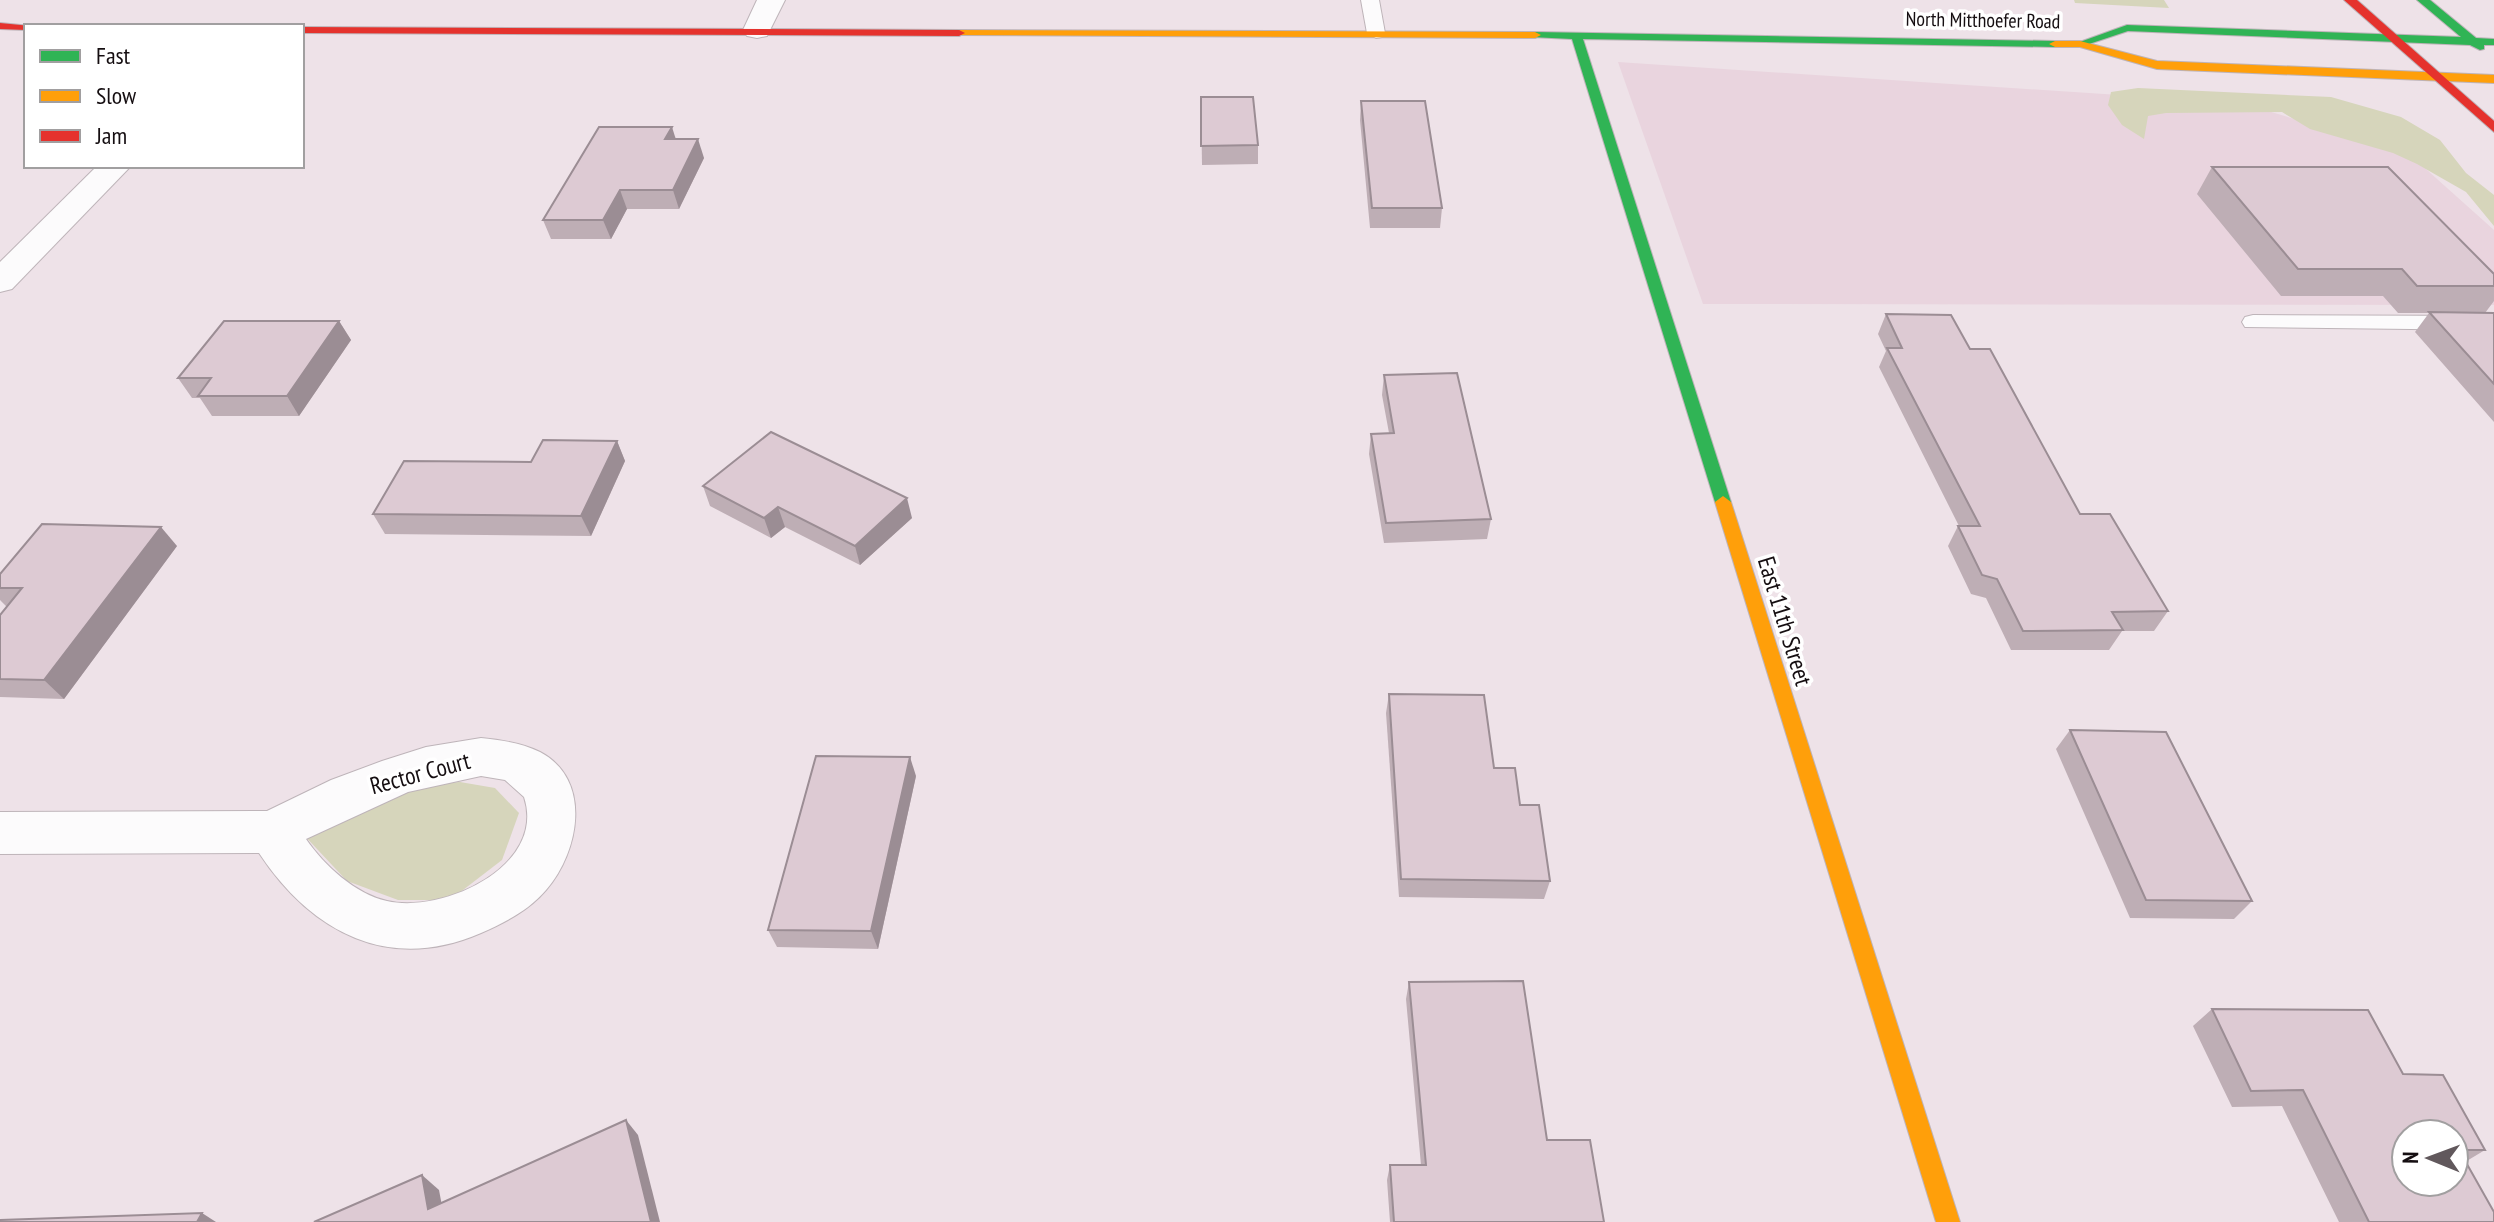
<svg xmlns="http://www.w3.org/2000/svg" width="2494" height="1222" font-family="'PT Sans Narrow',sans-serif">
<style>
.built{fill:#e9d4de}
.green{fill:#d6d5bb}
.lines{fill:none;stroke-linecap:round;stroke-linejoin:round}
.lane-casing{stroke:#beb4b9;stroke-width:2}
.street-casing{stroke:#beb4b9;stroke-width:2}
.fast-casing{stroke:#beb4b9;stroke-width:2}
.slow-casing{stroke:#beb4b9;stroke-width:2}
.jam-casing{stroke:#beb4b9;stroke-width:2}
.lane{fill:#fcfbfc;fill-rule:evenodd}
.street{fill:#fcfbfc;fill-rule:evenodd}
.fast{fill:#30b455;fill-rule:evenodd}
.slow{fill:#ff9f0a;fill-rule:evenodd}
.jam{fill:#e5322d;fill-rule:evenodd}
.wall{fill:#beaeb5}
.shaded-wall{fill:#9b8d94}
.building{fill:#ddcad3;stroke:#9b8d94;stroke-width:2;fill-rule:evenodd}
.labels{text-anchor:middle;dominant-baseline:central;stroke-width:7;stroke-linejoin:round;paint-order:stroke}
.far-street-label{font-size:20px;fill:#150e11;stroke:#fff}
.street-label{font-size:24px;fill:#150e11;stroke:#fff}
</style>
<rect width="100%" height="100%" fill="#eee2e8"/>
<polygon class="built" points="1618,62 2241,103 2408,153 2494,230 2494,305 1703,304"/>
<g class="green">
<polygon points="2074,0 2164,0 2169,8 2075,3"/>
<polygon points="2138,88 2331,97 2401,117 2440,140 2466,173 2494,195 2494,226 2466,192 2417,164 2393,153 2310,129 2282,112 2166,113 2148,116 2144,139 2122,125 2108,105 2111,92"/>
<polygon points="460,782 495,788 519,813 502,860 450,900 398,900 347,881 302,833 419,785"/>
</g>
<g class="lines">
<defs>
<g id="lane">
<polygon points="1361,0 1379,0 1385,33 1382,37 1376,38 1367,33"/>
<polygon points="2253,315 2494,316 2494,330 2245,327 2242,322 2245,317"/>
</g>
<g id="street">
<polygon points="757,0 785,0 767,36 757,38 747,36 743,30"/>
<polygon points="97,166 131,166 12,289 0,292 0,262"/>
<path d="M481 738C501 740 522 743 540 752 593 780 579 852 546 890 529 910 506 922 481 933 389 973 312 933 259 853L0 854V812L267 811 331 780 382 761 426 747ZM481 776 505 780 524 797C547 866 443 914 387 901 355 894 324 865 306 839L408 792Z"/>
</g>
<g id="fast">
<polygon points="2417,0 2430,0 2476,38 2494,39 2494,45 2484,45 2484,49 2480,50 2470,45 2128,31 2083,46 2077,43 2127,25 2461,37"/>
<polygon points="1535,32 2055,41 2061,44 2055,47 1583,39 1731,502 1723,508 1715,502 1572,39 1531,37 1529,35"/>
</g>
<g id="slow">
<polygon points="959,30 1535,32 1541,35 1535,38 955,35 953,33"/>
<polygon points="2080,41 2157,61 2494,75 2494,83 2157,69 2080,47 2055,47 2049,44 2055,41"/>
<polygon points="1723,496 1731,502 1960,1222 1936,1222 1715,502"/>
</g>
<g id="jam">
<polygon points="2344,0 2357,0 2494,121 2494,132"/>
<polygon points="0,23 31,26 26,26 26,30 0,29"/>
<polygon points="302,27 959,30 965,33 959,36 302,33"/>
</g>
</defs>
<use href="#lane" class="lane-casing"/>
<use href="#street" class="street-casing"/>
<use href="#fast" class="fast-casing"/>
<use href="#slow" class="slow-casing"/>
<use href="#jam" class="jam-casing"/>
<use href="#lane" class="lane"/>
<use href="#street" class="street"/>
<use href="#fast" class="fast"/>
<use href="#slow" class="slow"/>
<use href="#jam" class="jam"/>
</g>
<g class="wall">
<polygon points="1201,97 1258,145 1258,164 1202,165"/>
<polygon points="1361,101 1442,208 1440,228 1370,228 1360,120"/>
<polygon points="675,139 704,158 679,209 627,209 611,239 551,239 543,220"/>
<polygon points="2212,167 2494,274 2494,301 2485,313 2494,313 2494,422 2415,332 2429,313 2398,313 2383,296 2281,296 2197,194"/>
<polygon points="1886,314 1970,349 2080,514 2168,611 2154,631 2122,631 2109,650 2011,650 1986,598 1971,594 1948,546 1958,526 1959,526 1879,367 1886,351 1878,334"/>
<polygon points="339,321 351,340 299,416 212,416 200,398 192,398 178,378"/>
<polygon points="1384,375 1491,519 1487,539 1384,543 1369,454 1371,434 1389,433 1382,395"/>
<polygon points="617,441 625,461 591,536 385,534 373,514 531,462"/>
<polygon points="703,486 912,518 860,565 785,527 771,538 710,506"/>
<polygon points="177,546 64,699 0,697 0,615 7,607 0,600 0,574"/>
<polygon points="1389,694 1494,768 1520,805 1550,881 1544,899 1399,897 1386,713"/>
<polygon points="2070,730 2252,901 2234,919 2130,918 2056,749"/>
<polygon points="916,776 878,949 777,947 768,930"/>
<polygon points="1409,982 1547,1140 1604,1222 1390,1222 1387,1180 1390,1165 1421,1165 1406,999"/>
<polygon points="2212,1009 2403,1074 2485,1150 2465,1162 2494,1222 2339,1222 2282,1106 2232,1107 2193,1026"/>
</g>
<g class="shaded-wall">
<polygon points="672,127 678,146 665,139"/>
<polygon points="698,139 704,158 679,209 673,190"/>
<polygon points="620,190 627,209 611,239 603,220"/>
<polygon points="339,321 351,340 299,416 287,396"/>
<polygon points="617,441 625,461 591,536 581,516"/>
<polygon points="907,498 912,518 860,565 855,546"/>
<polygon points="778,507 785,527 771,538 764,518"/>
<polygon points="161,527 177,546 64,699 44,680"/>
<polygon points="910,757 916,776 878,949 871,931"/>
<polygon points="626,1120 638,1135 660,1222 651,1222"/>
<polygon points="422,1175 439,1190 445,1222 428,1209"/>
<polygon points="202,1213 216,1222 197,1222"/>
</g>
<g class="building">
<polygon points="1201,97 1253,97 1258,145 1201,146"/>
<polygon points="1361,101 1425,101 1442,208 1372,208"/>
<polygon points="599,127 672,127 665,139 698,139 673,190 620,190 603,220 543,220"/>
<polygon points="2212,167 2388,167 2494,274 2494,286 2417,286 2402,269 2298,269"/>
<polygon points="2429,312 2494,313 2494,384"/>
<polygon points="1886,314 1951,315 1970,349 1990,349 2080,514 2110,514 2168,611 2112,612 2123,630 2023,631 1997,579 1982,575 1958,526 1980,526 1887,348 1902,348"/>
<polygon points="224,321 339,321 287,396 198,396 211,378 178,378"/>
<polygon points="1457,373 1491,519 1386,523 1371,434 1394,433 1384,375"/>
<polygon points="771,432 907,498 855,546 778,507 764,518 703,486"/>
<polygon points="543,440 617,441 581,516 373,514 404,461 531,462"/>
<polygon points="42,524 161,527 44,680 0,679 0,615 22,588 0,588 0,574"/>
<polygon points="1389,694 1484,695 1494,768 1515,768 1520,805 1539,805 1550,881 1401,879"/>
<polygon points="2070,730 2166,732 2252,901 2146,900"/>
<polygon points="816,756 910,757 871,931 768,930"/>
<polygon points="1523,981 1547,1140 1590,1140 1604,1222 1394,1222 1390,1165 1426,1165 1409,982"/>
<path d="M2212 1009 2368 1010 2403 1074 2443 1075 2485 1150H2459L2494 1212V1222H2369L2303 1090 2251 1091ZM2406 1134H2454V1182H2406Z"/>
<polygon points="626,1120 651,1222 314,1222 422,1175 428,1209"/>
<polygon points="202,1213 197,1222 0,1222 0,1220"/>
</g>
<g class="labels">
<g class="far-street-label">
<text transform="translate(1983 20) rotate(1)">North Mitthoefer Road</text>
</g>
<g class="street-label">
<text transform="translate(1785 621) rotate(73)">East 11th Street</text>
<text transform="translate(420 773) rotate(-15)">Rector Court</text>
</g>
</g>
<rect x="24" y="24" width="280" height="144" fill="#ffffff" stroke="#a19fa0" stroke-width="2"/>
<rect x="40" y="50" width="40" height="12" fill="#30b455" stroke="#a19fa0" stroke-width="2"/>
<text x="96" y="64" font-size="24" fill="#150e11">Fast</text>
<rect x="40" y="90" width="40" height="12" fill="#ff9f0a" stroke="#a19fa0" stroke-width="2"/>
<text x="96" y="104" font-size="24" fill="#150e11">Slow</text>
<rect x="40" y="130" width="40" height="12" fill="#e5322d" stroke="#a19fa0" stroke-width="2"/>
<text x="96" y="144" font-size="24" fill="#150e11">Jam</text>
<g transform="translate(2430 1158) rotate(271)"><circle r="38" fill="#ffffff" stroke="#a19fa0" stroke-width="2"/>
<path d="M0-6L14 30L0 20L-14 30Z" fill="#61585c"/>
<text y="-12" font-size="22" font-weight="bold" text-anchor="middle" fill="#150e11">N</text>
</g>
</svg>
